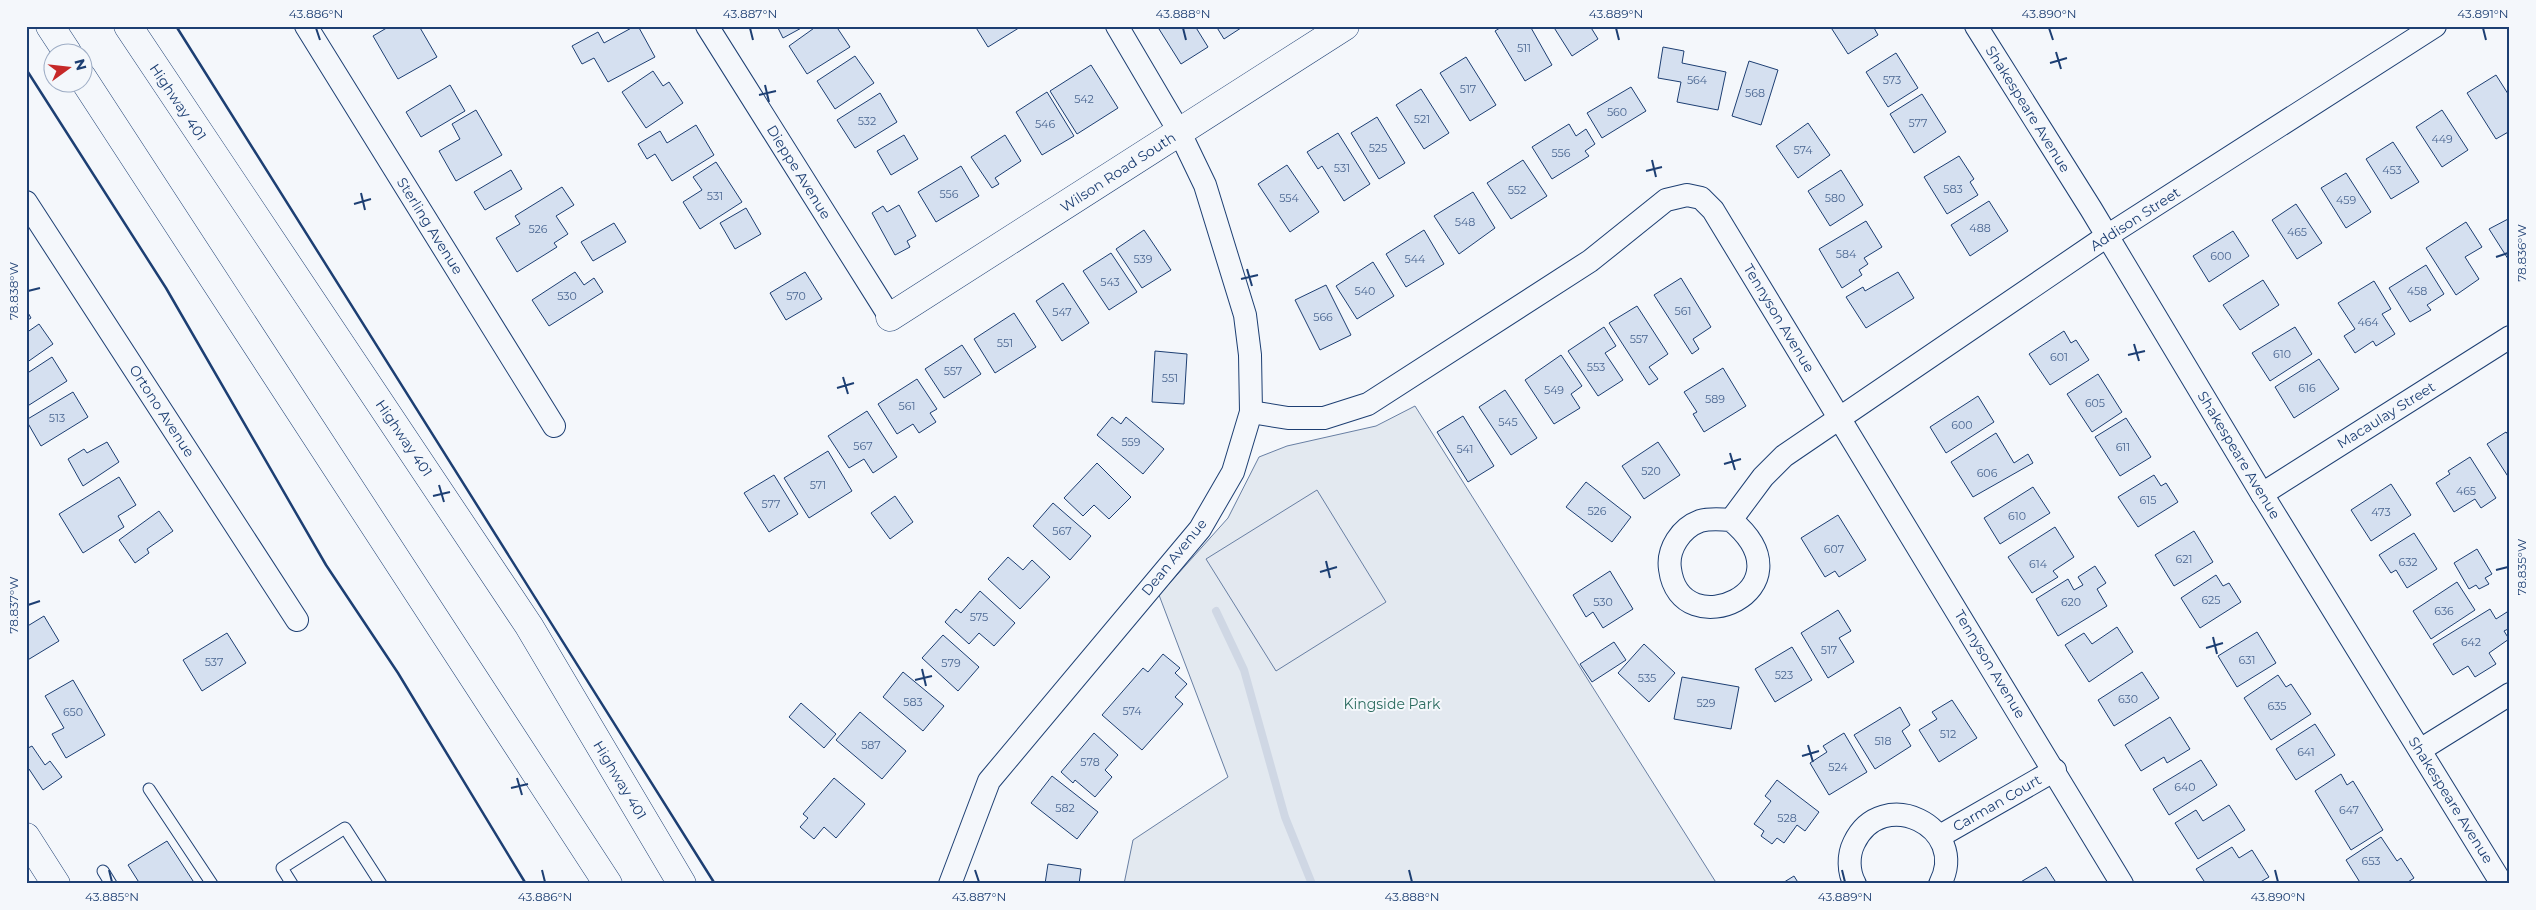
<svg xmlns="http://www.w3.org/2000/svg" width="2536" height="910" font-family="Montserrat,sans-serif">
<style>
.green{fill:#e3e9f0;stroke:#687fa3}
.parking{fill:#e3e8f0;stroke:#687fa3}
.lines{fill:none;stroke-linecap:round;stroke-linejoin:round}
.stream{stroke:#cfd7e4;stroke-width:8}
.building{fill:#d5e0f0;stroke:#1d3f73}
.service-casing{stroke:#1d3f73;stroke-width:13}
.minor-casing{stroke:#1d3f73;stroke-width:24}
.secondary-casing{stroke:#1d3f73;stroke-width:29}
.motorway-casing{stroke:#1d3f73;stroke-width:29}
.service{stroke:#f4f7fb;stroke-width:11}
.minor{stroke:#f4f7fb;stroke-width:22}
.secondary{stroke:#f4f7fb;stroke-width:28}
.motorway{stroke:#f4f7fb;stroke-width:28}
.wall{stroke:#1d3f73;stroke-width:2.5}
.ticks{fill:none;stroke:#1d3f73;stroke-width:2}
.labels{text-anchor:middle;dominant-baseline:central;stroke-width:4;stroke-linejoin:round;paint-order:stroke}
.number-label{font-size:11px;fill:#4b6792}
.street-label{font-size:14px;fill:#1d3f73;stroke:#f4f7fb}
.park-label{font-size:14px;fill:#2c6c60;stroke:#f4f7fb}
.neatline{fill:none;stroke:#1d3f73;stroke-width:2}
.ticks-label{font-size:12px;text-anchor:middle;fill:#1d3f73}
</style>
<rect width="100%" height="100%" fill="#f4f7fb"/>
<polygon class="green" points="1415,406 1717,884 1124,884 1133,840 1228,777 1159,595 1228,518 1259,457 1287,446 1376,426"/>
<polygon class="parking" points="1317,490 1386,602 1276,671 1206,559"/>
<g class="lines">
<polyline class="stream" points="1216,611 1244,670 1285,817 1312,884"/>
</g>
<g class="building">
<polygon points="390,26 419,26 437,57 398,79 373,36"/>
<polygon points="635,26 638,26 655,57 608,82 594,58 582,64 572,46 598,32 604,43"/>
<polygon points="777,26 805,26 783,38"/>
<polygon points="817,26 836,26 850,47 807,74 789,46"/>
<polygon points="975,26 1022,26 988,47"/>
<polygon points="1164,26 1195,26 1208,47 1181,64 1159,29"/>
<polygon points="1216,26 1244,26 1224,39"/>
<polygon points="1503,26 1530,26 1552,65 1525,81 1495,31"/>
<polygon points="1553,26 1590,26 1598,39 1572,56"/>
<polygon points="1830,26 1873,26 1878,35 1848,54"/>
<polygon points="1663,47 1684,51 1682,63 1726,72 1718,110 1677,102 1681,82 1658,78"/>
<polygon points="1896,53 1918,88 1888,107 1866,72"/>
<polygon points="855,56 874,83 835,109 817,81"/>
<polygon points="1466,57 1496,105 1470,121 1440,73"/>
<polygon points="1749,61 1778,70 1761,125 1732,116"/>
<polygon points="1091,65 1118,108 1077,134 1050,91"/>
<polygon points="653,71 663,86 669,82 683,103 646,128 622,92"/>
<polygon points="2496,75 2510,97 2510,131 2496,139 2467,93"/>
<polygon points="450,85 465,111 421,137 406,112"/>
<polygon points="1631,87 1646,111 1602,138 1587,113"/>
<polygon points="1421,89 1449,133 1424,149 1396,105"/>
<polygon points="1047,92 1074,136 1042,155 1016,112"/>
<polygon points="880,93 897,122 855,148 837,120"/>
<polygon points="1922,94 1946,132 1914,153 1890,114"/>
<polygon points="476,110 502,155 456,181 439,151 460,139 452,124"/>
<polygon points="2442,110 2468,150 2442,167 2416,127"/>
<polygon points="1377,117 1405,163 1379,179 1351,133"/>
<polygon points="1808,123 1830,155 1798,178 1776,146"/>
<polygon points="1569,124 1576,136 1586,129 1595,144 1585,151 1589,156 1552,179 1532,147"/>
<polygon points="696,125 714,155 672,181 655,154 647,159 638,144 660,131 667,143"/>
<polygon points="1338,133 1370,184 1344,201 1322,166 1318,169 1307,152"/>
<polygon points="904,135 918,159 891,175 877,151"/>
<polygon points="1005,135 1021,161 995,178 999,184 992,188 971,157"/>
<polygon points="2393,142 2419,182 2391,199 2366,159"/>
<polygon points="1959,156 1974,179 1970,182 1978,195 1947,214 1924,177"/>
<polygon points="1523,160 1547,196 1511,219 1487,183"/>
<polygon points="716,162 742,202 700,229 683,202 702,190 693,177"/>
<polygon points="1287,165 1319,212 1290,232 1258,184"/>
<polygon points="961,166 979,196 936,222 918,192"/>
<polygon points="511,170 522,189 485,210 474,192"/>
<polygon points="1841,170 1863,205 1830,226 1808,191"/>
<polygon points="2346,173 2371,212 2346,228 2321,188"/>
<polygon points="562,187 574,205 556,216 568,234 554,243 557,247 517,272 496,238 520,224 515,216"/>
<polygon points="1473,192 1495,228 1459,254 1434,216"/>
<polygon points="1989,201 2008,231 1970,256 1951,225"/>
<polygon points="2296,204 2322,243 2297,259 2272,220"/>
<polygon points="899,205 916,236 907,241 910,247 895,255 872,213 883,206 887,212"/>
<polygon points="746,208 761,234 735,249 720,223"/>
<polygon points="2510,218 2510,262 2489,229"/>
<polygon points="1866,221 1882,247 1864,258 1868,264 1859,270 1862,275 1842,288 1819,249"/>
<polygon points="2466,222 2482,247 2465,257 2479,279 2456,295 2426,248"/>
<polygon points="614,223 626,242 593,261 581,242"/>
<polygon points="1144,230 1171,270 1142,288 1116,249"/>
<polygon points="1424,230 1444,264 1406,287 1386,254"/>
<polygon points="2233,231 2249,256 2209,282 2193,256"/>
<polygon points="1111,253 1137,292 1109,310 1083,271"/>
<polygon points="1373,262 1394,296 1357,319 1336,286"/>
<polygon points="2426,265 2444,294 2427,305 2431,310 2410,322 2389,288"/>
<polygon points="575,272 584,285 594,278 603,292 549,326 532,300"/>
<polygon points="805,272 822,299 786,320 770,293"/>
<polygon points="1898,272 1914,298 1866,328 1846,297 1863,287 1865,291"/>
<polygon points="1681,278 1711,327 1693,339 1699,349 1692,354 1654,295"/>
<polygon points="2263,280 2279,305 2240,330 2223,305"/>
<polygon points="2374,281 2391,309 2382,314 2395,334 2376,346 2373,341 2355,353 2344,336 2355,329 2338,303"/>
<polygon points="1063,283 1089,323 1062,341 1036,301"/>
<polygon points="1326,285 1351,335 1320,350 1295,300"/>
<polygon points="1637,306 1668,354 1649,367 1658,379 1649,385 1609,323"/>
<polygon points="26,309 31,318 26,321"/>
<polygon points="1014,313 1036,347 995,373 974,339"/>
<polygon points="39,324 53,344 26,363 26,333"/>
<polygon points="1604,327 1616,346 1605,353 1623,380 1598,396 1568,351"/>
<polygon points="2295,327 2312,354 2270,381 2252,353"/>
<polygon points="2064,331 2071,343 2076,340 2089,360 2050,385 2029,354"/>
<polygon points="962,345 981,374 944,398 925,369"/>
<polygon points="1155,351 1187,354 1184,404 1152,402"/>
<polygon points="1561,355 1582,386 1571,394 1580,408 1554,424 1525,380"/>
<polygon points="52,357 67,381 26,407 26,374"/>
<polygon points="2319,359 2339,389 2294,418 2275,387"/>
<polygon points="1723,368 1746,406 1704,432 1693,414 1697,412 1684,392"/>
<polygon points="2098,374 2122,412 2092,432 2067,394"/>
<polygon points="917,379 937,409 930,413 936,422 919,433 913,424 897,434 878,404"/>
<polygon points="1505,390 1537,438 1511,455 1479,407"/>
<polygon points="73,392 88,417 41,446 26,420"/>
<polygon points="1978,396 1994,422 1946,453 1930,427"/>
<polygon points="867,411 897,457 873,473 864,459 849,468 828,436"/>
<polygon points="1463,416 1494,466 1468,482 1437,432"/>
<polygon points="1112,417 1121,424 1126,417 1164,449 1143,474 1097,435"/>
<polygon points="2126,418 2151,457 2120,476 2095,437"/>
<polygon points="2506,432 2510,437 2509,478 2487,444"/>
<polygon points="1996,433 2014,463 2028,454 2033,463 1973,497 1951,462"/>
<polygon points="107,442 119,462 83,486 68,459 84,449 87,453"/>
<polygon points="1658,442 1680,475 1644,499 1622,466"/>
<polygon points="828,451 852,491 809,518 784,478"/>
<polygon points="2470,457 2496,498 2481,508 2475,499 2454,512 2436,483 2450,474 2448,471"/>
<polygon points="1097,463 1131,497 1109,519 1094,505 1083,516 1064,498"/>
<polygon points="774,475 798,514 769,532 744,493"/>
<polygon points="2154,475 2161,486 2166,483 2178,502 2138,527 2118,497"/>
<polygon points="119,477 136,505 118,516 124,527 83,553 59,514"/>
<polygon points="1586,482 1631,517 1612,542 1566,507"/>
<polygon points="2391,484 2411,515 2371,541 2351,510"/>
<polygon points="2033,487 2050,513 2000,544 1984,518"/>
<polygon points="895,496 913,522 890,539 871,513"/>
<polygon points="1053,503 1091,536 1070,560 1033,526"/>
<polygon points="159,511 173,531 147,549 149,553 135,563 119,540"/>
<polygon points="1838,515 1866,560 1839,577 1835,571 1825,577 1801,538"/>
<polygon points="2055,527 2074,557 2053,571 2058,577 2032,593 2008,557"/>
<polygon points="2194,531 2213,562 2174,586 2155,555"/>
<polygon points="2414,533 2437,569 2407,588 2396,570 2391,573 2379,555"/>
<polygon points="2477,549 2492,574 2485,578 2489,584 2479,589 2476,585 2469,589 2454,563"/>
<polygon points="1008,557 1023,570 1032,560 1050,577 1020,609 988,579"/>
<polygon points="2095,566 2106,583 2097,589 2107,606 2058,636 2036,599 2068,579 2074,590 2083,585 2078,577"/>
<polygon points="1610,571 1633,609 1603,628 1593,612 1586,617 1573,595"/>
<polygon points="2216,575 2223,586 2229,583 2241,602 2200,628 2181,598"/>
<polygon points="2457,582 2475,610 2431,639 2413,611"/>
<polygon points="980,591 1015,623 994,646 979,633 969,644 945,622 956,609 961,613"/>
<polygon points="2490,609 2496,619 2507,612 2510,617 2510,628 2504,631 2509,639 2489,653 2496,664 2475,677 2468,666 2453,675 2433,644"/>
<polygon points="1838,610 1851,631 1839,638 1854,662 1828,678 1801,633"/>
<polygon points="44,616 59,641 26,661 26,627"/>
<polygon points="2117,627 2133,652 2089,682 2065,645 2084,633 2092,644"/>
<polygon points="2257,632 2276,663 2237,687 2218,656"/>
<polygon points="227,633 246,663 202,691 183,660"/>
<polygon points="943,635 979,667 958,691 922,658"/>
<polygon points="1614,642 1626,660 1592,682 1580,664"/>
<polygon points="1644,644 1675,673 1649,702 1618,673"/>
<polygon points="1792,647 1812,680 1775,702 1755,669"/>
<polygon points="1163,654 1180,668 1175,673 1187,684 1175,697 1183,704 1142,750 1102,715 1143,668 1148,672"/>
<polygon points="903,672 944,706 923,731 883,697"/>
<polygon points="2142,672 2159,698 2114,726 2098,700"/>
<polygon points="2278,675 2286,687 2291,684 2311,714 2271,740 2244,698"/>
<polygon points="1682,677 1739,687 1731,729 1674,719"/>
<polygon points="73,680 105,735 66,758 52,734 64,728 45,696"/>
<polygon points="1952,700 1977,738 1939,762 1919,730 1937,719 1932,712"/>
<polygon points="801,703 836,734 824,748 789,717"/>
<polygon points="1900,707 1910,725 1902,731 1911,746 1875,769 1854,735"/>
<polygon points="860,712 906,751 882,779 836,740"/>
<polygon points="2170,717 2190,749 2167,763 2164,757 2141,771 2125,745"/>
<polygon points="2315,724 2335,755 2296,780 2276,749"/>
<polygon points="1094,733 1118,755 1105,770 1112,777 1095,797 1075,780 1073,783 1061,772"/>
<polygon points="1844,733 1867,772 1829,795 1810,763 1827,752 1823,746"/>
<polygon points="32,746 45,765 50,761 62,777 43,790 29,769 26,771 26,749"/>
<polygon points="2201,760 2217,785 2169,815 2153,789"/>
<polygon points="2341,774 2347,785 2353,781 2383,830 2351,850 2315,791"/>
<polygon points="1052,776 1098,812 1077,839 1031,803"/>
<polygon points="834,778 865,804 836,838 824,827 814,839 800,827 808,818 803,814"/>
<polygon points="1777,780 1819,812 1805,831 1797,825 1784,843 1777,838 1772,844 1761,836 1764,831 1754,824 1771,801 1765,796"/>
<polygon points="2229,805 2245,830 2198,859 2175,823 2196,810 2203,821"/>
<polygon points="2381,837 2397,861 2401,858 2414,878 2405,884 2361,884 2346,860"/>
<polygon points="167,841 195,884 140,884 128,865"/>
<polygon points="2232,847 2239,858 2252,850 2269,877 2257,884 2206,884 2196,869"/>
<polygon points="1048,864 1081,869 1079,884 1045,884"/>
<polygon points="2046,867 2057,884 2020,884 2019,883"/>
<polygon points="1794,876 1799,884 1781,884"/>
</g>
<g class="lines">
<defs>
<g id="service">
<polyline points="149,789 212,884"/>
<polyline points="103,871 111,884"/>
<polyline points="292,884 282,868 345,828 381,884"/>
</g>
<g id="minor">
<polyline points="306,26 554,426"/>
<polyline points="707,26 890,317"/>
<polyline points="1976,26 2091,209 2262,494 2502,884"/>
<polyline points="26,202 297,620"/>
<polyline points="1251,412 1288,418 1324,418 1368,404 1590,261 1666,200 1687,195 1701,198 1713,210 2122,884"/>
<polyline points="2262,494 2510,337"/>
<path d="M1731 520C1815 590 1680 648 1670 569 1667 549 1681 528 1700 521 1710 518 1721 519 1731 520L1763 477 1784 456 2107 236 2435 26"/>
<polyline points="2420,750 2510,694"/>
<polyline points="1940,836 2055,770"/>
<polyline points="950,884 989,781 1200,529 1233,472 1251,412 1250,355 1245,315 1205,185 1180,133 1117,26"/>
<path d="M1855 884C1848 872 1848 855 1854 843 1882 784 1970 827 1940 884"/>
</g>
<g id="secondary">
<polyline points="890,317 1345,26"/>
<polyline points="26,837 56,884"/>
</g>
<g id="motorway">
<polyline points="50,26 67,52"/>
<polyline points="128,26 529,626 682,884"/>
<polyline points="82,77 608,884"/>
</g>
</defs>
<use href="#service" class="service-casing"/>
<use href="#minor" class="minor-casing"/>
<use href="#secondary" class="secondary-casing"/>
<use href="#motorway" class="motorway-casing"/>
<use href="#service" class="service"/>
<use href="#minor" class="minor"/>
<use href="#secondary" class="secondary"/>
<use href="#motorway" class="motorway"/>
<g class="wall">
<polyline points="176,26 715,884"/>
<polyline points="26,69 166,288 326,565 398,673 526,884"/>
</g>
</g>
<path class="ticks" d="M316 28 320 40M750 28 753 40M1183 28 1186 40M1616 28 1619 40M2049 28 2053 40M2483 28 2486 40M2056 52 2061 69M2050 63 2067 58M765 85 769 102M759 95 776 91M1652 160 1656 177M1646 171 1662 167M361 193 365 210M354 204 371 199M2496 257 2508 253M1247 269 1252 286M1241 279 1258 275M28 291 40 288M2134 344 2139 361M2128 355 2145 351M843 377 848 394M837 388 854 383M1730 453 1735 470M1724 464 1741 459M439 485 444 502M433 496 450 492M1326 561 1330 578M2496 570 2508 567M1320 572 1337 567M28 605 40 601M2213 637 2217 654M2206 648 2223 643M922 669 926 686M915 680 932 676M1808 745 1813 762M1802 756 1819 751M517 778 522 795M511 788 528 784M109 870 112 882M542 870 545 882M975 870 979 882M1409 870 1412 882M1842 870 1845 882M2275 870 2278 882"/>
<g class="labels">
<g class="number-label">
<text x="1524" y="48">511</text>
<text x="1697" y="80">564</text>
<text x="1892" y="80">573</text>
<text x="1468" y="89">517</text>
<text x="1755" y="93">568</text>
<text x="1084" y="99">542</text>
<text x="1617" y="112">560</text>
<text x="1422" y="119">521</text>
<text x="867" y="121">532</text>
<text x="1918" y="123">577</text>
<text x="1045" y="124">546</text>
<text x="2442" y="139">449</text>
<text x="1378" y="148">525</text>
<text x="1803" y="150">574</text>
<text x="1561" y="153">556</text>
<text x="1342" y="168">531</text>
<text x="2392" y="170">453</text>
<text x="1953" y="189">583</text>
<text x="1517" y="190">552</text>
<text x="949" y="194">556</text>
<text x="715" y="196">531</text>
<text x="1289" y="198">554</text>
<text x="1835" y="198">580</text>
<text x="2346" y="200">459</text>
<text x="1465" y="222">548</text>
<text x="1980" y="228">488</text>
<text x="538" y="229">526</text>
<text x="2297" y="232">465</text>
<text x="1846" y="254">584</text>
<text x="2221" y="256">600</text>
<text x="1143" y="259">539</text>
<text x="1415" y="259">544</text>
<text x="1110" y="282">543</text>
<text x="1365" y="291">540</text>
<text x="2417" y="291">458</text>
<text x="567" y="296">530</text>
<text x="796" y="296">570</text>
<text x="1683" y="311">561</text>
<text x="1062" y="312">547</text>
<text x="1323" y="317">566</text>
<text x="2368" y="322">464</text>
<text x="1639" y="339">557</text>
<text x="1005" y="343">551</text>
<text x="2282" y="354">610</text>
<text x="2059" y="357">601</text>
<text x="1596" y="367">553</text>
<text x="953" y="371">557</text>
<text x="1170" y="378">551</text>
<text x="2307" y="388">616</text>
<text x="1554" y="390">549</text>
<text x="1715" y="399">589</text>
<text x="2095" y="403">605</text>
<text x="907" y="406">561</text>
<text x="57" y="418">513</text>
<text x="1508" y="422">545</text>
<text x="1962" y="425">600</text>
<text x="1131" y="442">559</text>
<text x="863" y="446">567</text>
<text x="2123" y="447">611</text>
<text x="1465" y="449">541</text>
<text x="1651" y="471">520</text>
<text x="1987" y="473">606</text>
<text x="818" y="485">571</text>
<text x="2466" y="491">465</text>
<text x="2148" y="500">615</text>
<text x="771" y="504">577</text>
<text x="1597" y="511">526</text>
<text x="2381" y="512">473</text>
<text x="2017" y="516">610</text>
<text x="1062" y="531">567</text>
<text x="1834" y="549">607</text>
<text x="2184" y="559">621</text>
<text x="2408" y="562">632</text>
<text x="2038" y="564">614</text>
<text x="2211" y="600">625</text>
<text x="1603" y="602">530</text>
<text x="2071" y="602">620</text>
<text x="2444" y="611">636</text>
<text x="979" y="617">575</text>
<text x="2471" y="642">642</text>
<text x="1829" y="650">517</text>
<text x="2247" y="660">631</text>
<text x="214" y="662">537</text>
<text x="951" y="663">579</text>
<text x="1784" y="675">523</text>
<text x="1647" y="678">535</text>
<text x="2128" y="699">630</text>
<text x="913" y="702">583</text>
<text x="1706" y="703">529</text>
<text x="2277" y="706">635</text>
<text x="1132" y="711">574</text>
<text x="73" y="712">650</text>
<text x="1948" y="734">512</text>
<text x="1883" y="741">518</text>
<text x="871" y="745">587</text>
<text x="2306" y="752">641</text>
<text x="1090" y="762">578</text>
<text x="1838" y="767">524</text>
<text x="2185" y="787">640</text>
<text x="1065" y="808">582</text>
<text x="2349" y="810">647</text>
<text x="1787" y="818">528</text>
<text x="2371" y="861">653</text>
</g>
<g class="street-label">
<text transform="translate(178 102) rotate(56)">Highway 401</text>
<text transform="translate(2028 109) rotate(58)">Shakespeare Avenue</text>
<text transform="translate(799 172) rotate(58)">Dieppe Avenue</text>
<text transform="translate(1118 172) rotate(-33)">Wilson Road South</text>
<text transform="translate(2135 219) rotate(-33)">Addison Street</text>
<text transform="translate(430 226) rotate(58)">Sterling Avenue</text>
<text transform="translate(1779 318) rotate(59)">Tennyson Avenue</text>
<text transform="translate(162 411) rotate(57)">Ortono Avenue</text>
<text transform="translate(2386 415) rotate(-32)">Macaulay Street</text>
<text transform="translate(404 438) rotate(56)">Highway 401</text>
<text transform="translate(2239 455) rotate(59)">Shakespeare Avenue</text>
<text transform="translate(1174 557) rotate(-51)">Dean Avenue</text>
<text transform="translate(1990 664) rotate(59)">Tennyson Avenue</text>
<text transform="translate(620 780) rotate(59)">Highway 401</text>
<text transform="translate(2451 800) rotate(58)">Shakespeare Avenue</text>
<text transform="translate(1997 803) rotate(-30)">Carman Court</text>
</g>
<g class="park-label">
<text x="1392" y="704">Kingside Park</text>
</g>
</g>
<rect width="2536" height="910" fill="none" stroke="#f4f7fb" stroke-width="55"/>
<g transform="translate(68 68) rotate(75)"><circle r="24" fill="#f4f7fb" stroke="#9eadc5"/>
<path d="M0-4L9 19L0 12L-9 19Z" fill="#c62828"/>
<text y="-8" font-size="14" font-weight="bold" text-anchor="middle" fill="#1d3f73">N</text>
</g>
<rect x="28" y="28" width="2480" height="854" class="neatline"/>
<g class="ticks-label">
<text x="316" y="18">43.886°N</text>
<text x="750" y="18">43.887°N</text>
<text x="1183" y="18">43.888°N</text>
<text x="1616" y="18">43.889°N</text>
<text x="2049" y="18">43.890°N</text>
<text x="2483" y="18">43.891°N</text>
<text transform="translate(2522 253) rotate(-90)" y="4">78.836°W</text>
<text transform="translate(14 291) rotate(-90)" y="4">78.838°W</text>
<text transform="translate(2522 567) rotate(-90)" y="4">78.835°W</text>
<text transform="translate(14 605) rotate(-90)" y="4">78.837°W</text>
<text x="112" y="901">43.885°N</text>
<text x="545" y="901">43.886°N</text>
<text x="979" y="901">43.887°N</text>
<text x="1412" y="901">43.888°N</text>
<text x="1845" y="901">43.889°N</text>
<text x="2278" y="901">43.890°N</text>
</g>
</svg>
